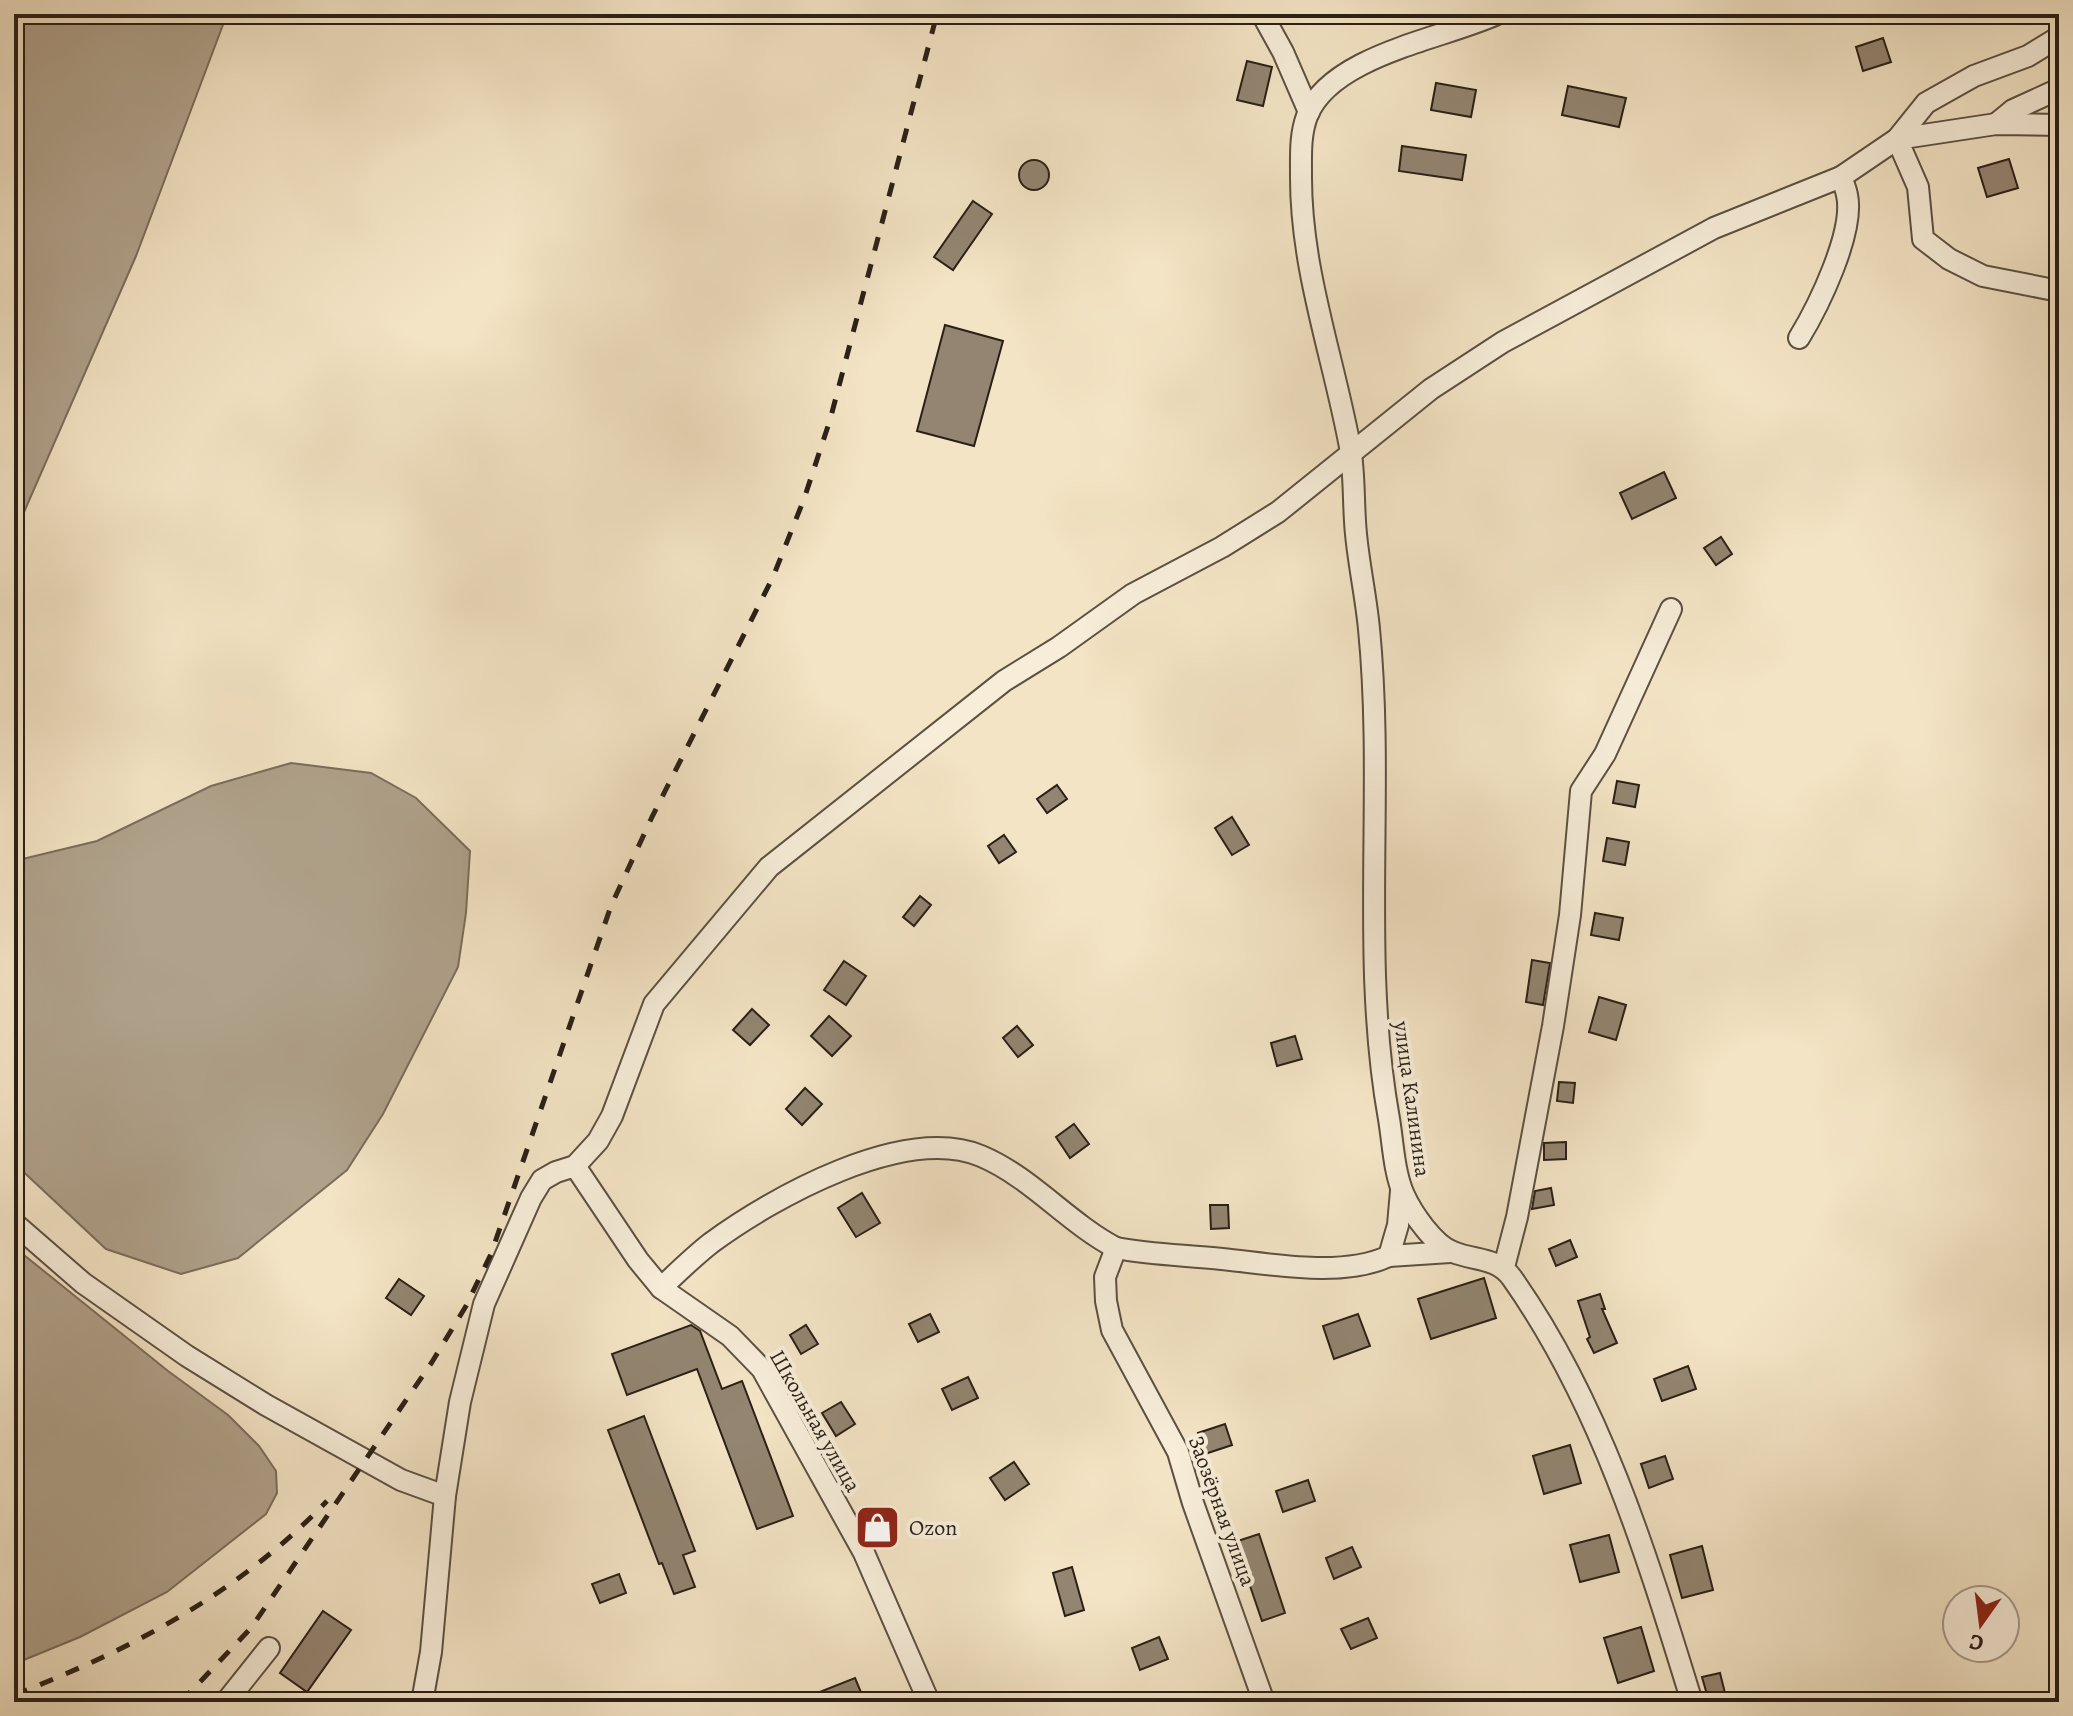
<svg xmlns="http://www.w3.org/2000/svg" width="2073" height="1716" font-family="Alegreya,serif">
<style>
.water{fill:#afa18a;stroke:#7a6d5c;stroke-width:2}
.building{fill:#938571;stroke:#2a1f17;stroke-width:2}
.lines{fill:none;stroke-linecap:round;stroke-linejoin:round}
.minor-casing{stroke:#5c5042;stroke-width:24}
.minor{stroke:#f7edd9;stroke-width:20}
.rail{stroke:#2a1f17;stroke-width:5;stroke-dasharray:14 14;stroke-linecap:butt}
.labels{text-anchor:middle;dominant-baseline:central;stroke-width:8;stroke-linejoin:round;paint-order:stroke}
.street-label{font-size:22px;fill:#2a1f17;stroke:#f7edd9}
.poi-label{font-size:22px;fill:#2a1f17;stroke:#f7edd9;text-anchor:start}
</style>
<rect width="100%" height="100%" fill="#f3e4c5"/>
<filter id="stains"><feTurbulence type="fractalNoise" baseFrequency=".0025" numOctaves="4"/><feColorMatrix values="0 0 0 0 .2 0 0 0 0 .09 0 0 0 0 .02 0 0 0 .5 -.17"/></filter>
<radialGradient id="worn" r=".72"><stop offset=".6" stop-color="#630" stop-opacity="0"/><stop offset="1" stop-color="#630" stop-opacity=".3"/></radialGradient>
<g class="water">
<polygon points="28,14 227,14 136,256 14,535 14,42"/>
<polygon points="291,763 371,773 416,798 470,851 466,913 458,967 383,1114 347,1170 238,1258 181,1274 106,1249 14,1163 14,861 97,841 211,786"/>
<polygon points="14,1247 168,1371 228,1415 259,1446 276,1471 277,1493 266,1514 167,1592 80,1637 14,1664"/>
</g>
<g class="building">
<polygon points="1883,38 1891,62 1863,71 1856,47"/>
<polygon points="1247,61 1272,67 1263,106 1237,100"/>
<polygon points="1436,83 1476,90 1471,117 1431,110"/>
<polygon points="1568,86 1626,98 1619,127 1562,115"/>
<polygon points="1402,146 1466,155 1462,180 1399,171"/>
<polygon points="2009,159 2018,188 1987,197 1978,168"/>
<circle cx="1034" cy="175" r="15"/>
<polygon points="973,201 992,214 953,270 934,257"/>
<polygon points="945,325 1003,341 974,446 917,431"/>
<polygon points="1664,472 1676,498 1632,519 1620,493"/>
<polygon points="1721,537 1732,554 1716,565 1704,548"/>
<polygon points="1617,781 1639,785 1635,807 1613,803"/>
<polygon points="1057,785 1067,799 1047,813 1037,799"/>
<polygon points="1232,817 1249,845 1232,855 1215,828"/>
<polygon points="1004,835 1016,852 999,863 988,846"/>
<polygon points="1607,838 1629,842 1625,865 1603,861"/>
<polygon points="920,896 931,905 914,926 903,917"/>
<polygon points="1595,913 1623,918 1619,940 1591,935"/>
<polygon points="1532,960 1550,963 1543,1005 1526,1002"/>
<polygon points="844,961 866,976 846,1005 824,990"/>
<polygon points="1599,997 1626,1005 1616,1040 1589,1032"/>
<polygon points="752,1009 769,1025 750,1045 733,1030"/>
<polygon points="829,1016 851,1036 832,1056 811,1036"/>
<polygon points="1017,1026 1033,1045 1018,1057 1003,1038"/>
<polygon points="1295,1036 1302,1059 1277,1066 1271,1043"/>
<polygon points="1559,1082 1575,1083 1573,1103 1557,1101"/>
<polygon points="805,1088 822,1104 802,1125 786,1109"/>
<polygon points="1074,1124 1089,1144 1070,1158 1056,1137"/>
<polygon points="1566,1142 1566,1159 1544,1160 1544,1143"/>
<polygon points="1551,1188 1554,1205 1532,1209 1535,1191"/>
<polygon points="862,1193 880,1223 856,1237 838,1208"/>
<polygon points="1210,1205 1228,1205 1229,1228 1211,1229"/>
<polygon points="1570,1240 1577,1257 1556,1266 1549,1249"/>
<polygon points="1484,1278 1496,1318 1431,1339 1418,1299"/>
<polygon points="399,1279 424,1296 411,1315 386,1298"/>
<polygon points="1600,1294 1605,1309 1602,1309 1617,1343 1594,1353 1587,1339 1590,1337 1578,1301"/>
<polygon points="930,1314 939,1332 918,1342 909,1324"/>
<polygon points="1358,1314 1370,1346 1334,1359 1323,1326"/>
<polygon points="691,1325 700,1331 722,1389 742,1381 793,1516 757,1529 697,1369 627,1395 612,1354"/>
<polygon points="806,1325 818,1344 801,1354 790,1335"/>
<polygon points="1688,1366 1696,1389 1662,1401 1654,1379"/>
<polygon points="968,1377 978,1398 952,1410 942,1389"/>
<polygon points="841,1402 855,1424 836,1436 822,1413"/>
<polygon points="644,1416 695,1551 683,1555 695,1587 674,1594 662,1563 659,1564 608,1430"/>
<polygon points="1225,1424 1232,1445 1205,1454 1198,1433"/>
<polygon points="1570,1445 1581,1483 1544,1494 1533,1456"/>
<polygon points="1665,1456 1673,1479 1649,1488 1641,1464"/>
<polygon points="1014,1462 1029,1484 1005,1500 990,1478"/>
<polygon points="1308,1480 1315,1501 1283,1512 1276,1491"/>
<polygon points="881,1511 895,1533 876,1544 862,1522"/>
<polygon points="1259,1534 1285,1613 1262,1621 1235,1542"/>
<polygon points="1609,1535 1619,1572 1580,1582 1570,1545"/>
<polygon points="1702,1546 1713,1590 1682,1598 1670,1555"/>
<polygon points="1352,1547 1361,1567 1334,1579 1326,1558"/>
<polygon points="1072,1567 1084,1610 1065,1616 1053,1573"/>
<polygon points="619,1574 626,1593 600,1603 592,1584"/>
<polygon points="323,1611 351,1630 307,1692 280,1673"/>
<polygon points="1368,1618 1377,1638 1351,1649 1341,1629"/>
<polygon points="1641,1627 1654,1671 1618,1683 1604,1638"/>
<polygon points="1159,1637 1168,1659 1140,1670 1132,1648"/>
<polygon points="1720,1673 1725,1693 1708,1698 1702,1677"/>
<polygon points="855,1678 865,1702 797,1702 797,1701"/>
</g>
<g class="lines">
<defs>
<g id="minor">
<polyline points="1262,14 1283,52 1309,112"/>
<path d="M1497 14C1443 39 1331 55 1307 116 1300 135 1301 154 1301 173 1300 268 1333 355 1350 447 1355 476 1353 505 1356 534 1359 566 1366 597 1369 629 1385 792 1360 958 1389 1119 1393 1143 1394 1173 1404 1195 1412 1213 1434 1245 1453 1252 1475 1261 1497 1257 1512 1278 1601 1404 1647 1556 1692 1702"/>
<polyline points="1996,124 2013,110 2059,89"/>
<polyline points="2059,125 1996,124 1897,139 1918,187 1923,239 1949,259 1983,276 2059,291"/>
<path d="M1799 338C1818 307 1855 232 1847 195 1846 189 1843 182 1841 177"/>
<polyline points="575,1166 638,1260 661,1288 730,1336 762,1369 864,1553 929,1702"/>
<polyline points="14,1223 83,1283 187,1356 266,1405 401,1480 445,1496"/>
<path d="M1116 1248C1152 1255 1187 1255 1222 1259 1272 1264 1342 1278 1389 1256L1398 1225 1401 1191"/>
<polyline points="1389,1256 1450,1252"/>
<polyline points="1504,1267 1517,1217 1553,1026 1570,915 1581,791 1605,754 1671,609"/>
<path d="M661 1288C677 1273 693 1257 711 1243 772 1198 904 1124 981 1156 1031 1177 1068 1223 1116 1248L1105 1277 1106 1301 1112 1330 1178 1452 1193 1503 1264 1702"/>
<polyline points="226,1702 269,1648"/>
<polyline points="422,1702 431,1652 445,1496 460,1402 484,1304 531,1198 542,1180 556,1172 575,1166 598,1141 612,1116 654,1004 769,867 1004,681 1059,647 1133,594 1222,547 1278,512 1431,389 1503,342 1714,228 1841,177 1897,139 1926,103 1974,76 2028,56 2059,37"/>
</g>
</defs>
<use href="#minor" class="minor-casing"/>
<use href="#minor" class="minor"/>
<g class="rail">
<path d="M14 1695C132 1649 238 1594 327 1501"/>
<polyline points="181,1702 251,1628 432,1362 466,1306 491,1254 611,906 652,817 773,577 804,499 830,420 937,14"/>
</g>
</g>
<defs>
<symbol id="shop-square" viewBox="-11 -11 22 22"><rect x="-9" y="-9" width="18" height="18" rx="4" fill="#8f2418" stroke="#f7edd9"/><path d="M-5-2.5h2.3a2.7 3.5 0 0 1 5.4 0H5L5.5 6h-11ZM-1.5-2.5h3a1.5 2.3 0 0 0-3 0Z" fill="#fff"/></symbol>
</defs>
<g fill-rule="evenodd">
<use href="#shop-square" x="852" y="1502" width="51" height="51"/>
</g>
<g class="labels">
<g class="street-label">
<text transform="translate(1412 1099) rotate(82)">улица Калинина</text>
<text transform="translate(815 1421) rotate(60)">Школьная улица</text>
<text transform="translate(1222 1511) rotate(70)">Заозёрная улица</text>
</g>
<g class="poi-label">
<text x="909" y="1528">Ozon</text>
</g>
</g>
<rect width="2073" height="1716" fill="none" stroke="#f3e4c5" stroke-width="48"/>
<rect x="16" y="16" width="2041" height="1684" fill="none" stroke="#2a1f17" stroke-width="4"/>
<rect x="24" y="24" width="2025" height="1668" fill="none" stroke="#2a1f17" stroke-width="2"/>
<g transform="translate(1981 1624) rotate(194)"><circle r="38" fill="#f7edd9" stroke="#a59b8b" stroke-width="2"/>
<path d="M0-6L14 30L0 20L-14 30Z" fill="#8f2418"/>
<text y="-12" font-size="22" font-weight="bold" text-anchor="middle" fill="#2a1f17">С</text>
</g>
<rect width="100%" height="100%" filter="url(#stains)"/>
<rect width="100%" height="100%" fill="url(#worn)"/>
</svg>
